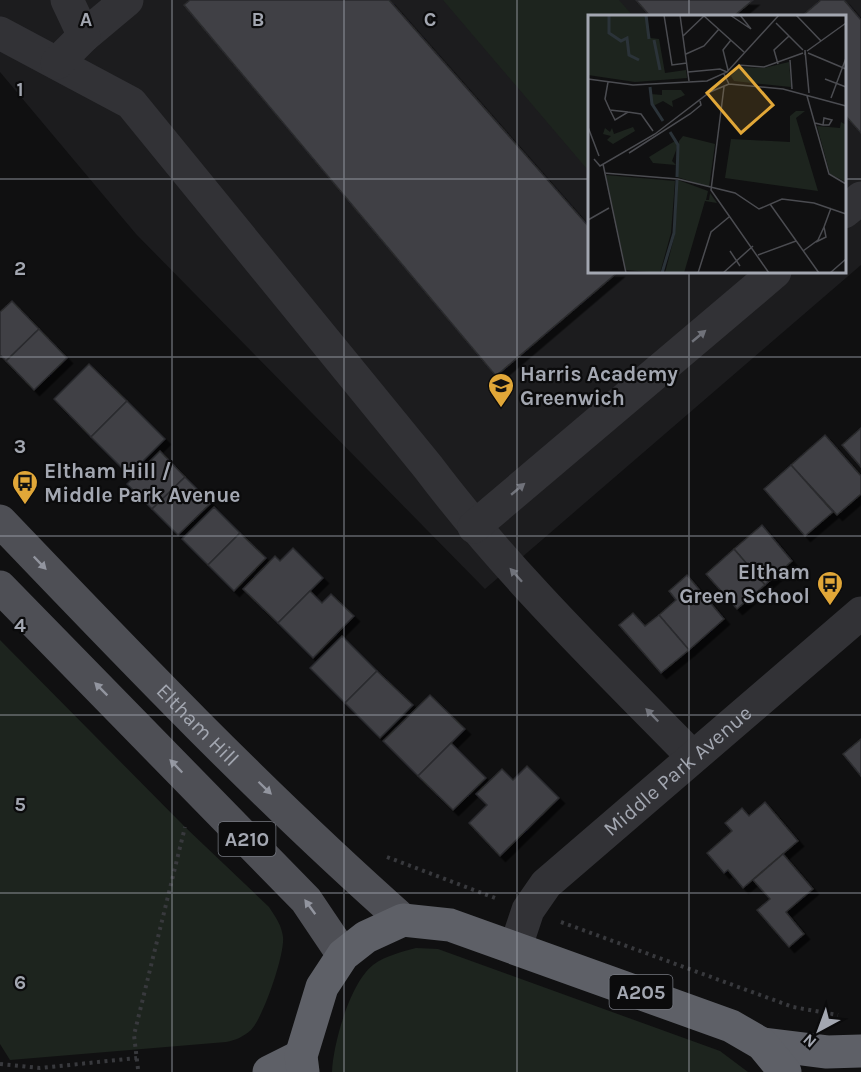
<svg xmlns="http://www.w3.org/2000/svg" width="861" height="1072" font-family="Karla,sans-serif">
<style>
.built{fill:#1c1c1e;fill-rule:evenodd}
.green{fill:#1d241e}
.building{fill:#3f4044;stroke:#2a2a2d;stroke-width:1.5;filter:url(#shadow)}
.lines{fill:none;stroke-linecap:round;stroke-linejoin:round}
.path{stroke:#38393d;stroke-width:4;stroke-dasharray:3 4.5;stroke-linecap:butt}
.minor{stroke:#323236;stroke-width:33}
.major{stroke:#4e4f55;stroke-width:33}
.highway{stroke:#5e6067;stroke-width:33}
.oneway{fill:#70727a}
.oneway2{fill:#92959f}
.grid{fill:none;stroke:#a3a7b1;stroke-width:1.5;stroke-opacity:0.55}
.labels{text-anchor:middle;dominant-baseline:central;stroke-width:4.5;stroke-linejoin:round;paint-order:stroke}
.shield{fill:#0b0b0c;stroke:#757880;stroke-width:1.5}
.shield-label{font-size:20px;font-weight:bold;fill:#a3a7b1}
.poi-label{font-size:21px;font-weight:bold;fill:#a3a7b1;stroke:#0b0b0c;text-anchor:start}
.street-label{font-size:21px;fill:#a3a7b1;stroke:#0b0b0c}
.inset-river{fill:none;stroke:#2b3339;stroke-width:3}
.inset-road{fill:none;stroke:#4b4c51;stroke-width:1.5}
.view{fill:#e1a738;fill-opacity:0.15;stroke:#e1a738;stroke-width:3}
.inset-edge{fill:none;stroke:#a3a7b1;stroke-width:3}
.grid-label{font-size:20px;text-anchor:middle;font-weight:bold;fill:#a3a7b1;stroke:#0b0b0c;stroke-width:4.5;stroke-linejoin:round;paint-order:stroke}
</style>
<defs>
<filter id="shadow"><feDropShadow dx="5.5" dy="5.5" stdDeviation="0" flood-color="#0009"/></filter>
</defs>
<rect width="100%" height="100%" fill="#101011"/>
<path class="built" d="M0 0H861V265L485 589 136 234 0 72ZM590 16H844V272H590Z"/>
<g class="green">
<polygon points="443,0 619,0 633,16 590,16 589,166 587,169"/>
<path d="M0 640 185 827 269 907C275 916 282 926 283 937 285 954 263 1018 251 1030 243 1037 236 1040 226 1042L10 1060 0 1044Z"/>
<path d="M416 948 438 949 720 1051 748 1072H332C333 1044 350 983 373 965 385 956 401 952 416 948Z"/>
</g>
<g class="building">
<polygon points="190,0 389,0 590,228 590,272 618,272 496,376 184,5"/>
<polygon points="636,0 753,0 734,16 650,16"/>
<polygon points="821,0 844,0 861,20 861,133 844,114 844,16 802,16"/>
<polygon points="12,301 39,329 6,361 0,355 0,312"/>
<polygon points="39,329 67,358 34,390 6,361"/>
<polygon points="89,364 127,401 91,437 54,399"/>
<polygon points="127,401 165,439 129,475 91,437"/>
<polygon points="861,428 861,467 842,445"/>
<polygon points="825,435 861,476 861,494 837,515 791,465"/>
<polygon points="160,451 185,477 152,509 127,484"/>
<polygon points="791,465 833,512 805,536 764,489"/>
<polygon points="185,477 211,503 178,535 152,509"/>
<polygon points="214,507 240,533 208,565 182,539"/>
<polygon points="762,525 792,561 765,585 734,549"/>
<polygon points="240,533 266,558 234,591 208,565"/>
<polygon points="293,548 323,578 278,623 243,589 275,556 280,561"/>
<polygon points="734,549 765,585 737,609 706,574"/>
<polygon points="687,575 724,619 689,650 659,615 676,600 669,591"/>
<polygon points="310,591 322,603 331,594 354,616 313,658 278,623"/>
<polygon points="633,613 645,626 659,615 689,650 661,673 619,625"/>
<polygon points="342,636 377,671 345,703 310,668"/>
<polygon points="377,671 413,705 380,738 345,703"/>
<polygon points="430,695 465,729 418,776 383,741"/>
<polygon points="861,739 861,776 843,754"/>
<polygon points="451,743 486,778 453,810 418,776"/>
<polygon points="527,766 559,798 500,856 469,823 487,805 476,794 502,769 513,780"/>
<polygon points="765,802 798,841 743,888 728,870 724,873 707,853 732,831 725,823 742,808 749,816"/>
<polygon points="783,854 813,889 786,912 804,934 789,947 757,910 770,899 753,880"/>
</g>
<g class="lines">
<g class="path">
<polyline points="387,857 495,898"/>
<polyline points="561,922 793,1007 838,1015"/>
<polyline points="0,1064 40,1068 137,1058"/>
<polyline points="138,1069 134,1035 185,827"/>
</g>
<g class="minor">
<path d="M0 33 131 103 428 467C507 572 601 663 693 757"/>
<polyline points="84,36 127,0"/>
<polyline points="57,63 84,36 67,0"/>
<polyline points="844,212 861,198"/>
<polyline points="474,527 775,272"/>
<path id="s1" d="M516 946 528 910 546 884 861 613"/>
</g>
<g class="major">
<path id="s2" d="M0 521C130 657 262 795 403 920"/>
<polyline points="0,587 306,900 343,955"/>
</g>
<g class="highway">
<polyline points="762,1044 827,1052 861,1051"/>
<polyline points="269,1072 301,1056"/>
<polyline points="303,1072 301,1056 322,987 343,955 366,937 403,920 450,925 731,1026 762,1044 785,1072"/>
</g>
</g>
<defs><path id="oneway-solid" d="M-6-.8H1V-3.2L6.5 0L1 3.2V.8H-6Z" transform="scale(1.5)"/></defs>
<g class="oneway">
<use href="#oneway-solid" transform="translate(699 336) rotate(-40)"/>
<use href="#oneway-solid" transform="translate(518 489) rotate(-40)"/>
<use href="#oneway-solid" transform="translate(516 575) rotate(-132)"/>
<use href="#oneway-solid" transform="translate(652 715) rotate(-134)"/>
</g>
<g class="oneway2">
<use href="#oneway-solid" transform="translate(40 563) rotate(46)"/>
<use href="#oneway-solid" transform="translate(101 689) rotate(-135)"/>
<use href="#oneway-solid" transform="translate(176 766) rotate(-134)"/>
<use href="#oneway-solid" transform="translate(265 788) rotate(44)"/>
<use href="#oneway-solid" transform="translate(310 907) rotate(-126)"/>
</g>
<path class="grid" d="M172 0V1072M344 0V1072M517 0V1072M689 0V16M0 179H590M844 179H861M689 272V1072M0 357H861M0 536H861M0 715H861M0 893H861"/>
<defs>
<symbol id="school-pin" viewBox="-11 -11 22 30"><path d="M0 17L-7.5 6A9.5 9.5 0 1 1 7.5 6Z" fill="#e1a738" stroke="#0b0b0c"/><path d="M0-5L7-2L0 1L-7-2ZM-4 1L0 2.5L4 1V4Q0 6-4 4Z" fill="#111"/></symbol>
<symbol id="bus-pin" viewBox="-11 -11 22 30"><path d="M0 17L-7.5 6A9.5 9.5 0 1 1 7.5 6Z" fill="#e1a738" stroke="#0b0b0c"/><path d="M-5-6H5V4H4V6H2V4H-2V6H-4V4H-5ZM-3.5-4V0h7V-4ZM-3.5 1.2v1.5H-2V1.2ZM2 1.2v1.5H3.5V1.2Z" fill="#111"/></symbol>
</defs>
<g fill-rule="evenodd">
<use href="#school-pin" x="486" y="371" width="30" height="40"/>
<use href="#bus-pin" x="10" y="468" width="30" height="40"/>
<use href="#bus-pin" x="815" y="569" width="30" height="40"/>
</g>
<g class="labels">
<g class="shield">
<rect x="218.5" y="822" width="57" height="34" rx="4.5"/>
<rect x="609.5" y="975" width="63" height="34" rx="4.5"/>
</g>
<g class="shield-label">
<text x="247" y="839">A210</text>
<text x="641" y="992">A205</text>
</g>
<g class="poi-label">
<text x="520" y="374">Harris Academy<tspan x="520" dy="24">Greenwich</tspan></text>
<text x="44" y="471">Eltham Hill /<tspan x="44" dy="24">Middle Park Avenue</tspan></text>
<text x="810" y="572" text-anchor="end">Eltham<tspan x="810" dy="24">Green School</tspan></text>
</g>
<g class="street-label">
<text stroke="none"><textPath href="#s2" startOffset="284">Eltham Hill</textPath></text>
<text stroke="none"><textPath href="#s1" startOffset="243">Middle Park Avenue</textPath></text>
</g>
</g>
<g transform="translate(588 15)">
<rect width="258" height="258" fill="#101011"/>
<path d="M0 0H59L62 23 71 24 77 58 98 55 99 63 47 67 0 60ZM201 47 203 72 146 66 143 61 151 52 176 53ZM74 75H93L97 80 84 86 85 92 75 86 65 91 63 79 74 80ZM208 96H217L208 103 230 176 137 163 143 124 202 127V101ZM253 107 258 110V167L242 159 229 111 252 113ZM45 112 47 116 25 129 19 125 23 121 15 119 17 113 22 117 24 113 26 119ZM95 121 127 129 121 172 89 162 91 126ZM87 126 90 130 84 146 88 150 65 148 61 142ZM18 160 87 166 83 218 72 258 38 255ZM90 165 120 176 118 185H121L122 178 129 188 117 186 96 258H77L87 219Z" fill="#1d241e"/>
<path class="inset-river" d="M21 0V18L33 26 39 23 41 40 51 45M58 0 61 24M66 25 72 55M62 72 64 89 75 106M82 117 90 130 89 162M74 258 86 218 89 165"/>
<path class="inset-road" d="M76 0 84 50 99 48M92 0 101 66M142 0 163 14 152 0M208 0 233 26M116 1 156 37M188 8 215 35M95 21 117 0M219 36 258 8M220 38 258 54M98 39 116 31 131 14M217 40V35L221 78M202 45 204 74M190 49 186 35 201 21M150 50 176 52 215 38M140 55 135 35 143 25M100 57 132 54 139 57M0 64 45 70 119 66 139 57 191 0M237 64 258 72M20 67 17 84 22 95 40 97M141 69 195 74 258 91M136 72 123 175 181 258M219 81 241 159 258 169M243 83 258 43M22 95 27 105 40 97 53 99 65 116M227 108 235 110H241L244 105 236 103 235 110M0 112 11 141M41 138 102 99 113 90 112 86M6 144 12 151 67 119 122 77 141 69 136 59M15 149 38 258M16 158 90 164 147 178 171 194 194 184 226 188 258 199M182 189 231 258M0 205 21 193M228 227 238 222 236 212 243 193M142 236 152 251M215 236 230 225 236 212M170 240 208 226M110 258 123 217 141 202M135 258 165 231M242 258 258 244"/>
<path class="view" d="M151 51 185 90 153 118 119 78Z"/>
<rect width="258" height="258" class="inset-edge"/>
</g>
<g class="grid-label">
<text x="86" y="26">A</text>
<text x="258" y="26">B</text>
<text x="430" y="26">C</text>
<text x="20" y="96">1</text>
<text x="20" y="275">2</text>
<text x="20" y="453">3</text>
<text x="20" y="632">4</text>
<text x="20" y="811">5</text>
<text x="20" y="989">6</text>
</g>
<g transform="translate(819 1030) rotate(221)" stroke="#0b0b0c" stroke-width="4.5" paint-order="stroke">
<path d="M0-4.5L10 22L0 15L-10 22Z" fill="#a3a7b1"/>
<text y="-9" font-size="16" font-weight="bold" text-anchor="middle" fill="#a3a7b1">N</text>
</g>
</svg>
